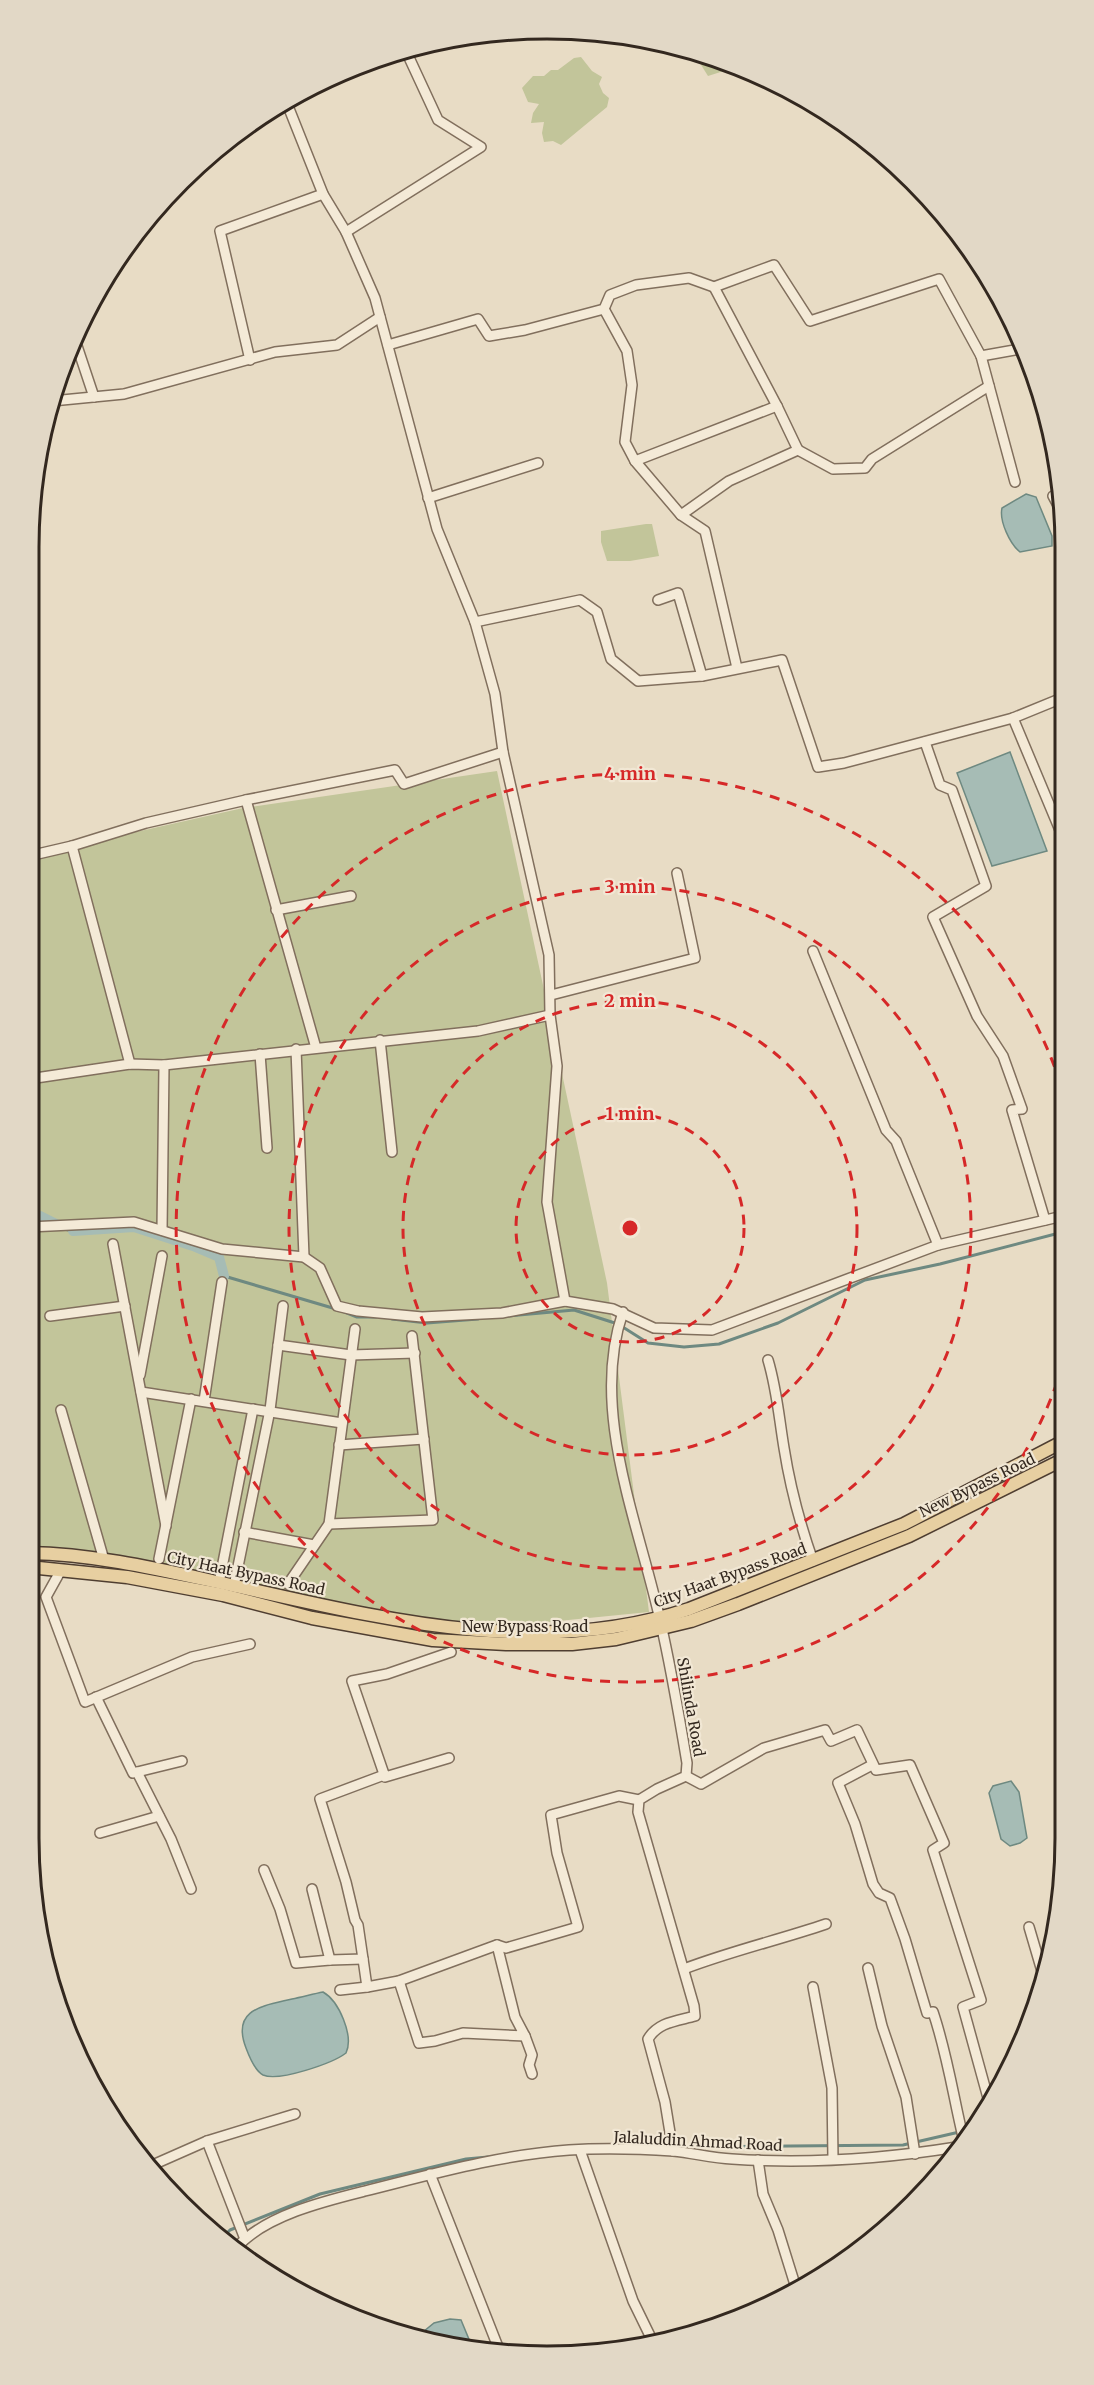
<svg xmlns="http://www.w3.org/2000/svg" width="1094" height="2385" font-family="Merriweather,serif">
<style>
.green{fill:#c2c59a}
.water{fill:#a6bcb5;stroke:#6e8981;stroke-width:1.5}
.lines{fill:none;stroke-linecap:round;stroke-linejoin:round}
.stream{stroke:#6e8981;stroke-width:3}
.canal{stroke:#a6bcb5;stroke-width:10}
.minor-casing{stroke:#816f5d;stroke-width:12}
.major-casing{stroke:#4f3e31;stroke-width:15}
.minor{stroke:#f4ead7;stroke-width:9}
.major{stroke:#e7cfa1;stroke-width:12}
.ring{fill:none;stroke:#d62828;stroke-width:3;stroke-dasharray:10 8}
.labels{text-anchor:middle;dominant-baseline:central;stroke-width:4.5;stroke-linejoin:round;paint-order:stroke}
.street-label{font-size:15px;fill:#33281f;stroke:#f1e7d4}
.rim{fill:none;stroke:#33281f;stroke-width:3}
.centre{fill:#d62828;stroke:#f1e7d4;stroke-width:3}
.ring-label{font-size:18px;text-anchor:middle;font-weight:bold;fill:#d62828;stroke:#f1e7d4;stroke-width:4.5;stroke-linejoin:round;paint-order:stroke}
</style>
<rect width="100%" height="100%" fill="#e8dcc5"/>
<g class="green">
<polygon points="693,52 727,62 730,69 708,76"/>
<polygon points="581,57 592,71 602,77 599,84 603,93 609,98 607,107 561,145 553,141 544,142 542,133 544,122 531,123 533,113 539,104 528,102 522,88 533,76 544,76 551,70 558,70 574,58"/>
<polygon points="646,524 652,524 659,556 630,561 607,561 601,542 601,531"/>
<polygon points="497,771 607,1283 649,1612 479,1629 284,1594 124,1562 29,1556 29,856 243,808"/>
</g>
<g class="water">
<path d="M1026 494 1036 497 1052 536V546L1020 552C1010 544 999 521 1002 508Z"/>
<polygon points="1010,752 1047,851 992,866 957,773"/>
<polygon points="1011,1781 1019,1792 1027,1838 1020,1843 1010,1846 1001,1839 989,1793 993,1786"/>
<path d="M323 1992C339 2001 354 2036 346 2053 333 2063 279 2082 263 2075 255 2071 249 2056 246 2048 231 2009 263 2006 292 1999 302 1997 313 1994 323 1992Z"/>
<polygon points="450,2319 461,2320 473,2349 446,2347 425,2339 423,2332 434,2323"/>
</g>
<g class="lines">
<g class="stream">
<polyline points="64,1229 73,1231"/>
<polyline points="224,1276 336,1309"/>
<polyline points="342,1311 357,1317 376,1317"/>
<polyline points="508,1316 574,1310 618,1324 648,1343 684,1347 719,1344 778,1323 865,1280 940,1264 1063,1232"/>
<polyline points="392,1319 427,1323 478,1319"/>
<polyline points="674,2147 903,2145 968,2130"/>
<polyline points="225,2235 230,2230 320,2194 466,2159 488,2157"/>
</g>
<g class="canal">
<polyline points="29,1214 40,1216 58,1225"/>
<polyline points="73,1231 134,1227 193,1246 219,1257 224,1276"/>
</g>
<defs>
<g id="minor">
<polyline points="286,101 323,194 346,232 375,298 437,529 475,622 495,694 503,752 549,955 550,1015 557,1066 547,1202 565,1301"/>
<polyline points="346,232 481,147 438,120 406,51"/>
<polyline points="604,309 627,351 632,385 625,442 635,461 681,515 705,531 737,668"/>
<polyline points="74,337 94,397"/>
<polyline points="388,345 478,319 489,336 525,330 604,309 610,295 636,285 689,278 714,287 774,265 810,321 939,279 981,356 1026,348"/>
<polyline points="981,356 1015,482"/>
<polyline points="250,360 220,231 323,194"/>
<polyline points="52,401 124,394 275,352 337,345 380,317"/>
<polyline points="798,450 833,469 865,468 872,459 989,386"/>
<polyline points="635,461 777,406"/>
<polyline points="1053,496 1061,511"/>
<polyline points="428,498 538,463"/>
<polyline points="681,515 729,481 798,450 777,406 714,287"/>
<polyline points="658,600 678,593 702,676"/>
<polyline points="475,622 580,600 597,612 611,659 638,681 702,676 782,660 818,767 844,763 1013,718 1062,698"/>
<polyline points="1013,718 1062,835"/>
<polyline points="925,742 940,785 952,790 986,886 933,917 977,1016 1003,1056 1022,1109 1012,1110 1045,1220"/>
<polyline points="246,800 395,770 404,784 503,752"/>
<polyline points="29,856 72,846"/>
<polyline points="276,910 351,896"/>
<polyline points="813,951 886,1130 896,1141 938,1245"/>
<polyline points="551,995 695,958 677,873"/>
<polyline points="380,1040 392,1152"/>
<polyline points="296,1049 304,1257"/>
<polyline points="260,1054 267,1148"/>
<polyline points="130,1064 72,846 146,823 246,800 316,1048"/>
<polyline points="29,1079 130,1064 164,1065 478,1031 550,1015"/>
<polyline points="29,1227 134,1222 222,1249 304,1257 320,1268 337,1306 358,1311 422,1317 502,1313 565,1301 613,1309 654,1328 712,1330 938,1245 1063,1216"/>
<polyline points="162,1230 164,1065"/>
<polyline points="113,1244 166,1526"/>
<path d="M623 1312C589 1410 639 1524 660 1620 671 1667 679 1715 687 1763L686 1776 657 1789 639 1800 638 1812 694 2006 695 2016C677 2021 658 2022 648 2039L665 2102 673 2151"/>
<polyline points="50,1316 125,1306"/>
<polyline points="278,1345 351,1355 415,1353"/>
<path d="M768 1360C777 1390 779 1418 784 1448 790 1486 800 1524 813 1561"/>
<polyline points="140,1375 162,1256"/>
<polyline points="141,1392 342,1423"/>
<polyline points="204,1401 222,1282"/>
<polyline points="61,1410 104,1560"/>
<polyline points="339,1445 424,1439"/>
<polyline points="329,1524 433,1520 412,1336"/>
<polyline points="244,1532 314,1545"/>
<polyline points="159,1559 191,1399"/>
<polyline points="61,1570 46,1597 85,1702 192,1657 250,1644"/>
<polyline points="219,1583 253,1409"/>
<polyline points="288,1584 329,1524 355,1329"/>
<polyline points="234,1586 270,1410 283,1306"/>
<polyline points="96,1697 133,1773 182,1761"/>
<polyline points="449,1758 385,1777 352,1681 387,1674 451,1652"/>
<path d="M872 1765 838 1783 855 1824 873 1884 879 1893 890 1898 905 1939 927 2013 933 2012C947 2053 953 2095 963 2137"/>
<polyline points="137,1772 171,1839 191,1889"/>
<polyline points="686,1776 701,1784 764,1748 825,1730 831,1741 857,1730 876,1770 910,1765 944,1843 933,1850 981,2000 963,2007 988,2098"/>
<polyline points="100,1833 159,1816"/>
<polyline points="264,1870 280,1909 296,1963 330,1960 312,1889"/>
<polyline points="1029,1927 1044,1978"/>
<polyline points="363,1959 367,1987 399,1981 497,1945 506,1948 578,1927 557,1853 551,1815 619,1796 639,1800"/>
<polyline points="330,1960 363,1959 358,1925 355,1920 346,1882 320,1799 384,1775"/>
<polyline points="868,1968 882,2026 906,2097 915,2154"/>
<path d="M684 1969C731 1951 779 1940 826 1924"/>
<polyline points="399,1981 419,2043 435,2041 463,2033 525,2036 515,2017 497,1945"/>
<polyline points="813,1987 832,2088 833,2159"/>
<polyline points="340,1990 367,1987"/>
<polyline points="525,2036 532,2055 529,2065 532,2074"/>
<polyline points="207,2141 245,2239"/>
<polyline points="580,2150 633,2301 654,2344"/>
<polyline points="758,2160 763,2194 778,2230 797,2291"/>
<polyline points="148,2167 207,2141 295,2114"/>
<polyline points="430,2174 500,2352"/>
<path d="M238 2246C267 2215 325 2201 365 2191 433 2174 499 2155 569 2150 599 2148 643 2149 673 2151 693 2153 712 2158 732 2159 807 2164 883 2159 957 2147"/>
</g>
<g id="major">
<path d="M29 1553C89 1554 149 1567 208 1580 365 1614 531 1662 689 1609L904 1524 1064 1441"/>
<polyline points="29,1567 127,1577 223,1595 312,1618 433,1640 506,1644 572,1644 616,1639 691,1621 738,1604 909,1536 1064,1459"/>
</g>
</defs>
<use href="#minor" class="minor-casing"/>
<use href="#major" class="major-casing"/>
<use href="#minor" class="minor"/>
<use href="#major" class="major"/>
</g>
<g class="ring">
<circle cx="630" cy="1228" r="114"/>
<circle cx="630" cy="1228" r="227"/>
<circle cx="630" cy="1228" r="341"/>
<path d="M1063 1365A454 454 0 1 1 1063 1091"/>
</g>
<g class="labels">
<g class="street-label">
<text transform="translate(977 1485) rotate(-26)">New Bypass Road</text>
<text transform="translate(246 1573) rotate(12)">City Haat Bypass Road</text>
<text transform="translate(730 1575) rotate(-20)">City Haat Bypass Road</text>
<text x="525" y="1626">New Bypass Road</text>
<text transform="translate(691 1707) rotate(80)">Shilinda Road</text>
<text transform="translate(698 2141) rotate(3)">Jalaluddin Ahmad Road</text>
</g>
</g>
<path d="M0 0H1094V2385H0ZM547 39H547A508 508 0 0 1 1055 547V1838A508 508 0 0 1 547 2346H547A508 508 0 0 1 39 1838V547A508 508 0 0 1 547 39Z" fill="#e2d8c6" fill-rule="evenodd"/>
<path class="rim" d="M547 39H547A508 508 0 0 1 1055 547V1838A508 508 0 0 1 547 2346H547A508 508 0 0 1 39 1838V547A508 508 0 0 1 547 39Z"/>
<circle cx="630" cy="1228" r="9" class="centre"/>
<g class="ring-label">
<text x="630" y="780">4 min</text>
<text x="630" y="893">3 min</text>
<text x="630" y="1007">2 min</text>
<text x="630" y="1120">1 min</text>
</g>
</svg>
